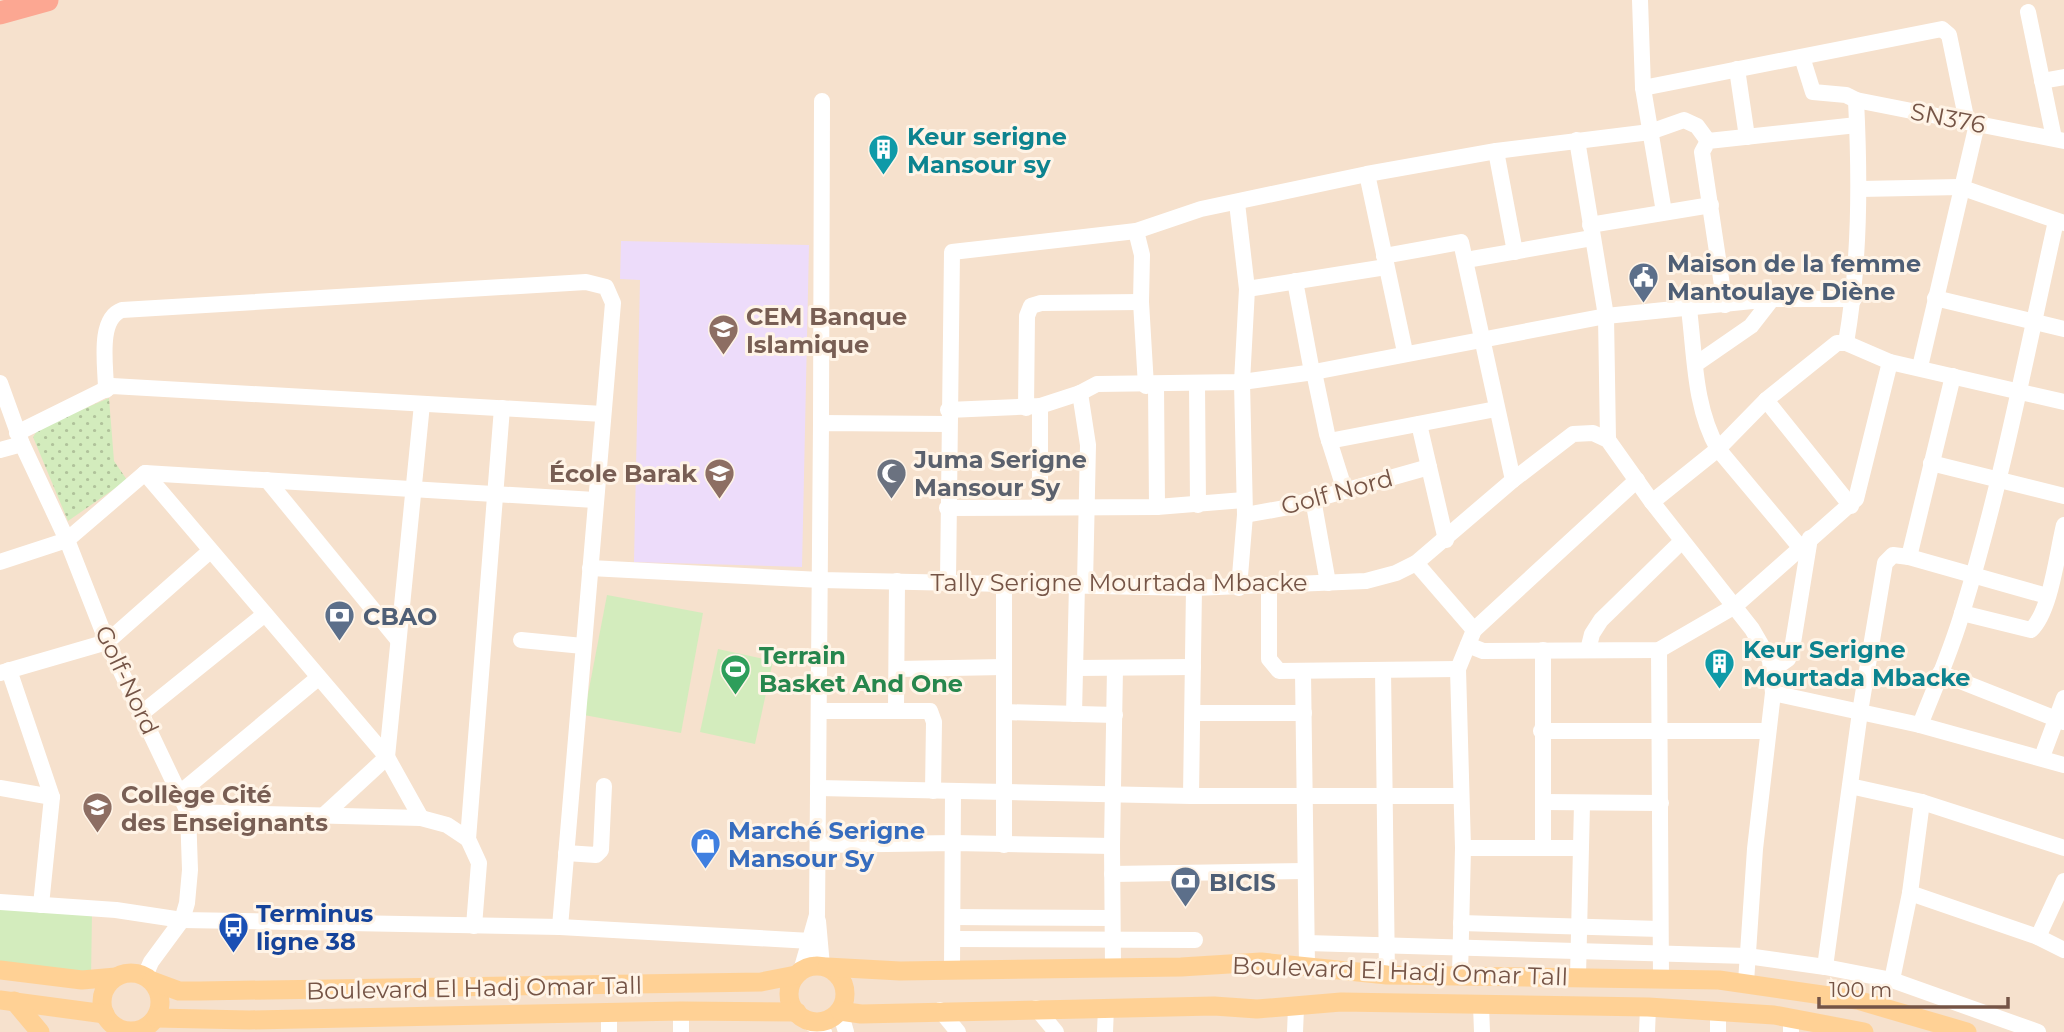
<svg xmlns="http://www.w3.org/2000/svg" width="2064" height="1032" font-family="Montserrat,sans-serif">
<style>
.residential{fill:#f6e1cd}
.education{fill:#eddcfa}
.grass{fill:#d3ecbd}
.park{fill:url(#park-dots)}
.lines{fill:none;stroke-linecap:round;stroke-linejoin:round}
.minor{stroke:#fff;stroke-width:16}
.major{stroke:#ffd195;stroke-width:19}
.highway{stroke:#fca792;stroke-width:23}
.labels{text-anchor:middle;dominant-baseline:central;stroke-width:6;stroke-linejoin:round;paint-order:stroke}
.street-label{font-size:24px;fill:#755446;stroke:#fff4e7}
.culture-label{font-size:24px;font-weight:bold;fill:#0d838f;stroke:#fff4e7;text-anchor:start}
.service-label{font-size:24px;font-weight:bold;fill:#4e5e75;stroke:#fff4e7;text-anchor:start}
.education-label{font-size:24px;font-weight:bold;fill:#785e54;stroke:#fff4e7;text-anchor:start}
.worship-label{font-size:24px;font-weight:bold;fill:#5b616d;stroke:#fff4e7;text-anchor:start}
.leisure-label{font-size:24px;font-weight:bold;fill:#27864d;stroke:#fff4e7;text-anchor:start}
.shop-label{font-size:24px;font-weight:bold;fill:#366cbe;stroke:#fff4e7;text-anchor:start}
.transit-label{font-size:24px;font-weight:bold;fill:#164399;stroke:#fff4e7;text-anchor:start}
</style>
<defs>
<pattern id="park-dots" width="8" height="8" patternUnits="userSpaceOnUse" patternTransform="scale(1.75)"><rect width="8" height="8" fill="#d3ecbd"/><path d="M2 2h.1M6 6h.1" fill="none" stroke="#b0c29b" stroke-width="1.8" stroke-linecap="round"/></pattern>
</defs>
<rect width="100%" height="100%" fill="#fef0df"/>
<rect class="residential" x="0" y="0" width="2064" height="1032"/>
<polygon class="education" points="621,241 809,245 802,567 634,562 640,280 620,279"/>
<g class="grass">
<polygon points="607,595 703,613 681,733 584,715"/>
<polygon points="718,649 773,661 755,744 700,732"/>
<polygon points="0,906 92,913 91,977 0,968"/>
</g>
<polygon class="park" points="109,398 114,461 127,480 68,521 33,437 39,428"/>
<g class="lines">
<g class="minor">
<polyline points="1640,0 1643,88 1664,212"/>
<polyline points="2028,12 2054,138"/>
<polyline points="1802,57 1813,92 1846,95 1856,100"/>
<polyline points="1737,69 1747,137"/>
<polyline points="2042,81 2064,77"/>
<polyline points="1643,88 1942,29 1949,35 1967,122"/>
<polyline points="1577,140 1606,316 1608,440"/>
<polyline points="1496,151 1515,252"/>
<polyline points="1367,174 1405,352"/>
<polyline points="1860,189 1960,187 2064,223"/>
<polyline points="1237,203 1247,289 1242,382 1245,515 1239,588"/>
<polyline points="1590,225 1711,205"/>
<polyline points="1136,231 1142,255 1141,302 1146,386"/>
<polyline points="1384,256 1461,242 1513,480"/>
<polyline points="1466,260 1592,238"/>
<polyline points="1295,281 1312,372"/>
<polyline points="1247,289 1386,267"/>
<polyline points="1935,298 2064,329"/>
<polyline points="1725,305 1702,152 1708,141 1857,125"/>
<path d="M1689 309C1695 356 1694 407 1718 449L1800 547"/>
<path d="M1846 343C1860 262 1860 181 1856 100L2064 141"/>
<polyline points="1696,364 1751,326 1772,299"/>
<polyline points="1920,367 1977,124"/>
<polyline points="1314,372 1327,434 1345,491"/>
<polyline points="0,383 22,444 67,540 107,642 188,812 190,870 187,903 182,920 151,962 145,976"/>
<polyline points="1197,384 1198,505"/>
<polyline points="1156,385 1157,507"/>
<path d="M106 390C106 367 97 319 122 310L586 282 606 287 613 303 560 927"/>
<polyline points="1080,393 1088,445 1085,584"/>
<polyline points="1766,400 1851,506"/>
<polyline points="1026,408 1027,316 1031,306 1041,303 1141,302"/>
<polyline points="948,410 1040,406 1080,393 1097,384 1242,382 1314,372 1606,316 1772,299 1854,299"/>
<polyline points="821,423 822,101"/>
<polyline points="1419,424 1446,540"/>
<polyline points="17,433 112,386 603,414"/>
<polyline points="1329,441 1496,409"/>
<polyline points="0,450 22,444"/>
<polyline points="1931,463 2064,496"/>
<polyline points="145,473 387,757 421,818"/>
<polyline points="267,480 398,640"/>
<polyline points="1313,499 1328,583"/>
<polyline points="1652,502 1718,449 1766,400 1837,343 1846,343 1890,362 2064,402"/>
<polyline points="1040,507 1040,406"/>
<polyline points="947,508 1157,507 1244,500"/>
<polyline points="1245,515 1284,508 1429,467"/>
<polyline points="1909,557 1953,376"/>
<polyline points="0,562 67,540 145,473 595,500"/>
<polyline points="1416,563 1474,630"/>
<polyline points="590,568 821,580 1194,588 1366,581 1396,573 1416,563 1513,480 1573,434 1593,433 1608,440 1652,502 1752,629 1770,660 1773,693 1755,849 1746,982"/>
<polyline points="948,581 952,252 1136,231 1201,209 1367,174 1496,151 1650,132 1684,120 1697,126 1708,141"/>
<polyline points="1004,582 1004,845"/>
<polyline points="1269,587 1269,659 1279,671 1458,669"/>
<path d="M1962 613 2031 630C2051 611 2057 553 2064 525"/>
<polyline points="521,640 583,646"/>
<polyline points="1468,645 1483,651 1659,650 1735,606 1856,499 1890,362"/>
<polyline points="1543,650 1543,846"/>
<polyline points="1588,650 1592,634 1601,620 1682,541"/>
<polyline points="1659,650 1661,978"/>
<polyline points="1076,668 1193,667"/>
<polyline points="897,669 1004,667"/>
<polyline points="9,670 52,797 41,905"/>
<polyline points="1383,670 1387,975"/>
<polyline points="1771,671 1788,659 1792,649 1810,538"/>
<polyline points="0,673 107,642 210,551"/>
<polyline points="1303,673 1307,966"/>
<polyline points="1940,673 2064,722"/>
<polyline points="1773,693 1920,725 2064,765"/>
<polyline points="896,710 897,581"/>
<polyline points="820,711 930,711 934,722 933,791"/>
<polyline points="1004,712 1115,715"/>
<polyline points="142,713 265,614"/>
<polyline points="1193,713 1304,713"/>
<polyline points="1074,714 1077,584"/>
<path d="M1920 725C1935 687 1952 649 1963 610 2002 483 2027 351 2056 221"/>
<polyline points="1541,731 1767,731"/>
<polyline points="2042,757 2064,698"/>
<polyline points="1850,786 1922,802 2064,848"/>
<polyline points="0,788 52,797"/>
<polyline points="818,788 1191,796 1460,796"/>
<polyline points="181,792 318,678"/>
<polyline points="1191,796 1194,588"/>
<polyline points="1543,802 1661,803"/>
<polyline points="188,812 421,818 447,825 468,839"/>
<polyline points="323,816 387,757 422,404"/>
<polyline points="819,845 954,843 1112,846"/>
<polyline points="1463,848 1580,848"/>
<polyline points="566,853 596,855 601,850 604,786"/>
<polyline points="1112,874 1305,871"/>
<polyline points="1910,893 2038,937 2064,950"/>
<polyline points="0,902 116,910 182,920 560,927 811,941"/>
<polyline points="953,917 1112,918"/>
<polyline points="818,921 822,966"/>
<polyline points="1461,923 1660,929"/>
<polyline points="474,926 479,863 468,839 502,408"/>
<polyline points="2038,937 2064,881"/>
<polyline points="954,939 1195,940"/>
<polyline points="1307,943 1747,956 1825,967 1892,980 2038,1032"/>
<polyline points="1113,967 1112,846 1115,668"/>
<polyline points="1825,967 1860,712 1885,563 1893,555 1909,557 2047,596"/>
<polyline points="952,970 953,792"/>
<polyline points="801,971 817,915 821,423 948,424"/>
<polyline points="1460,975 1463,848 1458,669 1474,630 1637,480"/>
<polyline points="1578,976 1582,804"/>
<polyline points="1892,980 1910,893 1922,802"/>
<polyline points="1481,1005 1482,1032"/>
<polyline points="1036,1008 1056,1032"/>
<polyline points="940,1010 958,1032"/>
<polyline points="840,1011 846,1032"/>
<polyline points="806,1020 824,1032"/>
<polyline points="609,1032 609,1014"/>
<polyline points="681,1032 681,1011"/>
<polyline points="1105,1032 1106,1007"/>
<polyline points="1295,1032 1296,1008"/>
<polyline points="1647,1032 1648,1007"/>
<polyline points="1718,1032 1718,1011"/>
<polyline points="1791,1032 1791,1018"/>
</g>
<g class="major">
<circle cx="817" cy="994" r="28"/>
<polyline points="827,967 900,971 1181,967 1261,962 1387,975 1719,980 1857,1000 1967,1032"/>
<polyline points="0,970 82,980 116,977"/>
<circle cx="131" cy="1002" r="29"/>
<polyline points="152,981 179,991 200,991 761,982 796,975"/>
<polyline points="0,1000 105,1014"/>
<polyline points="14,1001 40,1032"/>
<polyline points="840,1011 861,1014 1214,1006 1257,1009 1341,1002 1648,1007 1774,1015 1864,1032"/>
<polyline points="156,1018 249,1020 681,1011 797,1012"/>
</g>
<polyline class="highway" points="0,13 47,0"/>
</g>
<defs>
<symbol id="building-pin" viewBox="-11 -11 22 30"><path d="M0 17L-7.5 6A9.5 9.5 0 1 1 7.5 6Z" fill="#0f9aa8" stroke="#fff4e7"/><path d="M-4-6H4V6H1V3H-1V6H-4ZM-2.5-4.3h1.7v1.8h-1.7ZM.8-4.3h1.7v1.8H.8ZM-2.5-1h1.7V.8h-1.7ZM.8-1h1.7V.8H.8Z" fill="#fff"/></symbol>
<symbol id="civic-pin" viewBox="-11 -11 22 30"><path d="M0 17L-7.5 6A9.5 9.5 0 1 1 7.5 6Z" fill="#5c6f8a" stroke="#fff4e7"/><path d="M-.6-6.5H3V-4.5H.6V-3L4-1V1h2V6H-6V1h2V-1L-.6-3ZM-1.2 2.5V6h2.4V2.5Z" fill="#fff"/></symbol>
<symbol id="school-pin" viewBox="-11 -11 22 30"><path d="M0 17L-7.5 6A9.5 9.5 0 1 1 7.5 6Z" fill="#8d6e63" stroke="#fff4e7"/><path d="M0-5L7-2L0 1L-7-2ZM-4 1L0 2.5L4 1V4Q0 6-4 4Z" fill="#fff"/></symbol>
<symbol id="mosque-pin" viewBox="-11 -11 22 30"><path d="M0 17L-7.5 6A9.5 9.5 0 1 1 7.5 6Z" fill="#6b7280" stroke="#fff4e7"/><path d="M3.5-4.9A6 6 0 1 0 3.5 4.9A5 5 0 1 1 3.5-4.9Z" fill="#fff"/></symbol>
<symbol id="bank-pin" viewBox="-11 -11 22 30"><path d="M0 17L-7.5 6A9.5 9.5 0 1 1 7.5 6Z" fill="#5c6f8a" stroke="#fff4e7"/><path d="M-6-4H6V4H-6ZM0-2.3a2.3 2.3 0 1 0 0 4.6a2.3 2.3 0 1 0 0-4.6Z" fill="#fff"/></symbol>
<symbol id="stadium-pin" viewBox="-11 -11 22 30"><path d="M0 17L-7.5 6A9.5 9.5 0 1 1 7.5 6Z" fill="#2e9e5b" stroke="#fff4e7"/><path d="M0-5a6.5 5 0 1 0 0 10a6.5 5 0 1 0 0-10ZM-3.5-1.8h7v3.6h-7Z" fill="#fff"/></symbol>
<symbol id="shop-pin" viewBox="-11 -11 22 30"><path d="M0 17L-7.5 6A9.5 9.5 0 1 1 7.5 6Z" fill="#3f7fe0" stroke="#fff4e7"/><path d="M-5-2.5h2.3a2.7 3.5 0 0 1 5.4 0H5L5.5 6h-11ZM-1.5-2.5h3a1.5 2.3 0 0 0-3 0Z" fill="#fff"/></symbol>
<symbol id="bus-pin" viewBox="-11 -11 22 30"><path d="M0 17L-7.5 6A9.5 9.5 0 1 1 7.5 6Z" fill="#1a4fb4" stroke="#fff4e7"/><path d="M-5-6H5V4H4V6H2V4H-2V6H-4V4H-5ZM-3.5-4V0h7V-4ZM-3.5 1.2v1.5H-2V1.2ZM2 1.2v1.5H3.5V1.2Z" fill="#fff"/></symbol>
</defs>
<g fill-rule="evenodd">
<use href="#building-pin" x="866" y="132" width="35" height="47"/>
<use href="#civic-pin" x="1626" y="260" width="35" height="47"/>
<use href="#school-pin" x="706" y="312" width="35" height="47"/>
<use href="#school-pin" x="702" y="456" width="35" height="47"/>
<use href="#mosque-pin" x="874" y="456" width="35" height="47"/>
<use href="#bank-pin" x="322" y="598" width="35" height="47"/>
<use href="#building-pin" x="1702" y="646" width="35" height="47"/>
<use href="#stadium-pin" x="718" y="652" width="35" height="47"/>
<use href="#school-pin" x="80" y="790" width="35" height="47"/>
<use href="#shop-pin" x="688" y="826" width="35" height="47"/>
<use href="#bank-pin" x="1168" y="864" width="35" height="47"/>
<use href="#bus-pin" x="216" y="910" width="35" height="47"/>
</g>
<g class="labels">
<g class="street-label">
<text transform="translate(1948 118) rotate(11)">SN376</text>
<text transform="translate(1337 492) rotate(-15)">Golf Nord</text>
<text x="1119" y="582">Tally Serigne Mourtada Mbacke</text>
<text transform="translate(127 680) rotate(65)">Golf-Nord</text>
<text transform="translate(1400 971) rotate(2)">Boulevard El Hadj Omar Tall</text>
<text transform="translate(474 988) rotate(-1)">Boulevard El Hadj Omar Tall</text>
</g>
<g class="culture-label">
<text x="907" y="136">Keur serigne<tspan x="907" dy="28">Mansour sy</tspan></text>
<text x="1743" y="649">Keur Serigne<tspan x="1743" dy="28">Mourtada Mbacke</tspan></text>
</g>
<g class="service-label">
<text x="1667" y="263">Maison de la femme<tspan x="1667" dy="28">Mantoulaye Diène</tspan></text>
<text x="363" y="616">CBAO</text>
<text x="1209" y="882">BICIS</text>
</g>
<g class="education-label">
<text x="746" y="316">CEM Banque<tspan x="746" dy="28">Islamique</tspan></text>
<text x="697" y="473" text-anchor="end">École Barak</text>
<text x="121" y="794">Collège Cité<tspan x="121" dy="28">des Enseignants</tspan></text>
</g>
<g class="worship-label">
<text x="914" y="459">Juma Serigne<tspan x="914" dy="28">Mansour Sy</tspan></text>
</g>
<g class="leisure-label">
<text x="759" y="655">Terrain<tspan x="759" dy="28">Basket And One</tspan></text>
</g>
<g class="shop-label">
<text x="728" y="830">Marché Serigne<tspan x="728" dy="28">Mansour Sy</tspan></text>
</g>
<g class="transit-label">
<text x="256" y="913">Terminus<tspan x="256" dy="28">ligne 38</tspan></text>
</g>
</g>
<path d="M1819 997v10h189v-10" fill="none" stroke="#755446" stroke-width="3.5"/>
<text x="1829" y="997" font-size="21" fill="#755446" stroke="#fff4e7" stroke-width="5" paint-order="stroke">100 m</text>
</svg>
